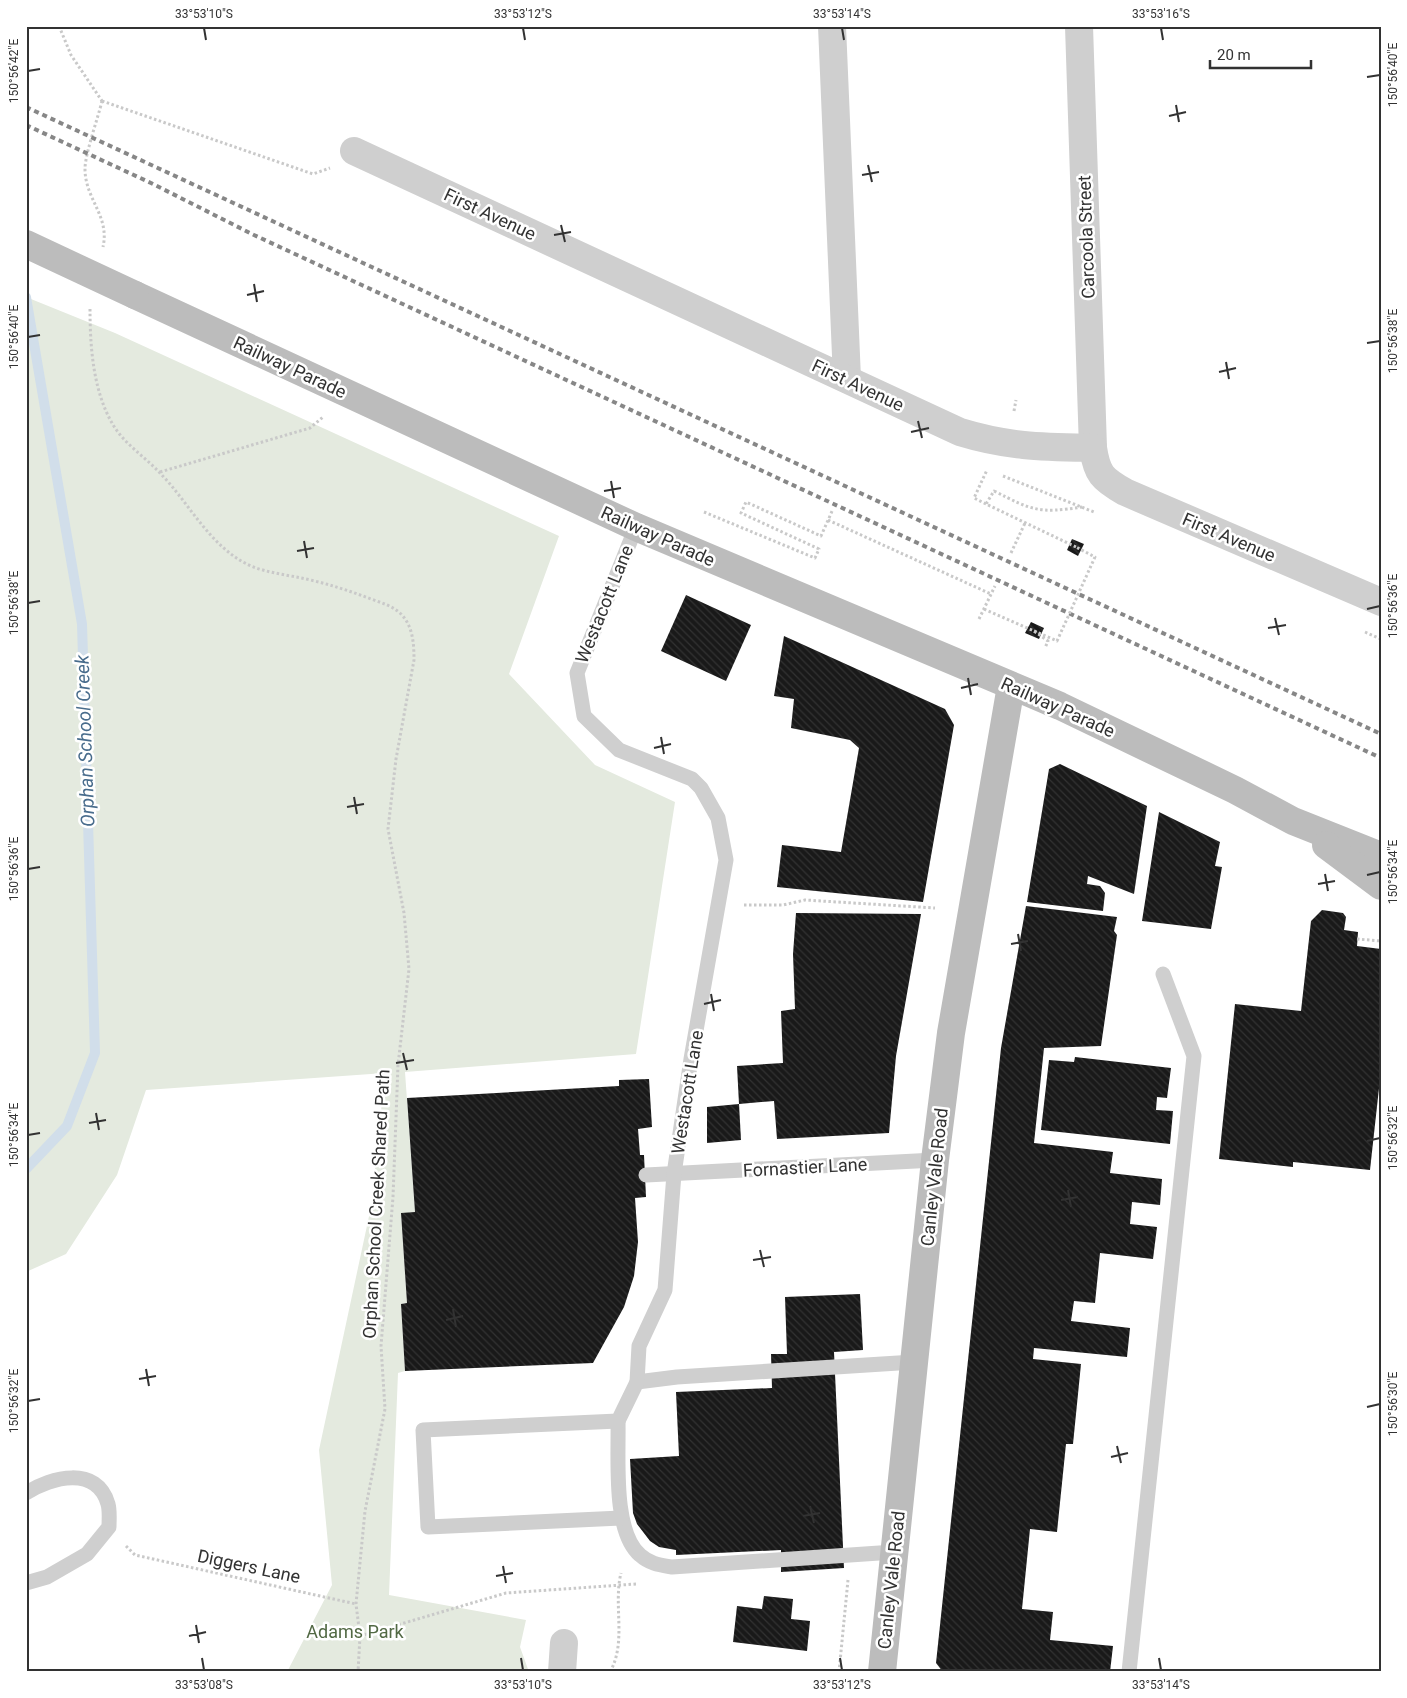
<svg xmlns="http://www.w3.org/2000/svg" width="1407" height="1698" font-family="Roboto,sans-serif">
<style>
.green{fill:#e4eadf}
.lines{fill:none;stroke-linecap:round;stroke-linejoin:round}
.stream{stroke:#d1deea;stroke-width:10}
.building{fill:url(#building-back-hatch)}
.path{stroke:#c9c9c9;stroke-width:3;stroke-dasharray:2.5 2.5;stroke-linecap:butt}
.service{stroke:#cfcfcf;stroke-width:15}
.minor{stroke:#cfcfcf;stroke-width:28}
.secondary{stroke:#bcbcbc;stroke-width:28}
.rail{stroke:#878787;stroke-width:4;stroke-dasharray:5 4;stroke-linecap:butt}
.path-bridge{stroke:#c9c9c9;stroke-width:3;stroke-dasharray:2.5 2.5;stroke-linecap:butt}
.secondary-bridge{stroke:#bcbcbc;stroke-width:28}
.ticks{fill:none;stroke:#323232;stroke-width:2}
.labels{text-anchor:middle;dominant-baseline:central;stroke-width:5;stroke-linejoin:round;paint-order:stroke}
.street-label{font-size:18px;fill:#323232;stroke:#fff}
.park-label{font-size:18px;fill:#526944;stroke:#fff}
.water-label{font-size:19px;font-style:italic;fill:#486c8c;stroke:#fff}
.neatline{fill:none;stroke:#323232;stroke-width:2}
.ticks-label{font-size:12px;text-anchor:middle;fill:#323232}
</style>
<defs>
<pattern id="building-back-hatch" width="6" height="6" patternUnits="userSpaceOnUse" patternTransform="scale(1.25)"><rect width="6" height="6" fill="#191919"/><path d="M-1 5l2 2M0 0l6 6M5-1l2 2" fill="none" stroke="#323232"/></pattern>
</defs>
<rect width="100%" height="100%" fill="#fff"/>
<polygon class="green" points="26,297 115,333 559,536 509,674 595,765 675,802 636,1054 405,1072 415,1212 401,1214 407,1303 401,1304 405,1371 398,1373 389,1595 526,1620 520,1647 529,1672 287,1672 332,1585 319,1450 371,1207 385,1073 146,1090 117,1175 66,1254 26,1272"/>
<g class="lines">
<polyline class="stream" points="26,297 82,624 95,1053 67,1126 26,1169"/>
</g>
<g class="building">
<polygon points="1072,539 1084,544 1078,556 1067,550"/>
<polygon points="686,595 751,625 726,681 661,651"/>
<polygon points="1031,622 1044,628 1039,639 1025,633"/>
<polygon points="784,636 945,709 954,725 923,902 777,887 782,845 841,852 859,748 850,740 791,728 794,699 774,696"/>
<polygon points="1060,764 1147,806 1134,894 1088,876 1087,884 1100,886 1105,893 1103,911 1027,902 1049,769"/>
<polygon points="1159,812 1220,842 1215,866 1222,867 1211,929 1142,921"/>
<polygon points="1026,906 1117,917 1114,931 1117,935 1101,1046 1044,1048 1034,1143 1113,1152 1110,1173 1162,1179 1160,1205 1132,1202 1130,1224 1157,1227 1153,1259 1100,1253 1095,1303 1074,1301 1071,1321 1130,1328 1127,1357 1034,1348 1033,1359 1081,1364 1073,1444 1066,1444 1057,1532 1030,1529 1022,1609 1053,1612 1050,1640 1113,1646 1110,1672 943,1672 936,1663 1001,1048"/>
<polygon points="1322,910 1343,913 1346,917 1344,930 1358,932 1357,946 1381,949 1381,1070 1370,1170 1293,1162 1293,1167 1219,1159 1235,1004 1301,1011 1311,921"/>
<polygon points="796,913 921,914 896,1056 889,1133 777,1139 774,1101 739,1104 737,1066 783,1063 781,1011 795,1009 793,954"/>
<polygon points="1075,1057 1171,1068 1167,1098 1157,1097 1156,1110 1173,1111 1170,1144 1041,1130 1049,1060 1074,1062"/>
<polygon points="649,1079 652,1127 638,1129 640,1155 644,1155 646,1197 635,1198 638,1242 634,1276 624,1307 593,1363 405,1371 401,1304 407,1303 401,1213 415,1212 407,1098 619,1086 619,1080"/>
<polygon points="739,1104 741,1140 707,1143 707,1107"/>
<polygon points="860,1294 863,1350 834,1352 844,1568 781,1572 781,1550 676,1555 676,1550 659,1547 650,1541 637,1524 633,1513 630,1459 679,1456 676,1392 772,1388 771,1354 787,1354 785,1297"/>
<polygon points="764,1596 793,1599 791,1619 810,1621 807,1651 733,1642 737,1606 762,1609"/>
</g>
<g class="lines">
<g class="path">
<polyline points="59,26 71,55 102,101"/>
<path d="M102 101C98 118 85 154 85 169 85 199 110 216 103 247"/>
<polyline points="102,101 313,174 330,168"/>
<path d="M90 309C90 346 93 390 112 423 123 443 144 456 159 472 189 502 210 548 251 566 268 573 288 575 306 579 329 584 350 591 371 599 382 603 393 606 401 614 413 626 414 644 414 660L396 759 388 829 404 913 409 969 398 1065 393 1197 381 1346 385 1409 365 1511 356 1604 360 1636 358 1672"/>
<polyline points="1014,411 1016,400"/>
<polyline points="160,472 310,428 323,417"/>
<polyline points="1003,476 1094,512"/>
<polyline points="986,504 974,498 987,470"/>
<polyline points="704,512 815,558 819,549 741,513 746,502 821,536 833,509"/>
<polyline points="828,520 991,594"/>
<path d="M1076 547 986 504 994 491C1032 510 1038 514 1082 507"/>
<polyline points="1011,553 1025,523"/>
<polyline points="984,609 1034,631 1048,641 1045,648"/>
<polyline points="979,619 995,586"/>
<polyline points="1365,632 1381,639"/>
<polyline points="744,905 783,905 805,900 935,908"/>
<polyline points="1357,939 1381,941"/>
<polyline points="126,1546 135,1555 356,1604"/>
<polyline points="360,1636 506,1593 636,1584"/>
<path d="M610 1672C627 1642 613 1605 621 1573"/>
<polyline points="839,1672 848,1580"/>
</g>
<g class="service">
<polyline points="646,1175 935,1160"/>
<polyline points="637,1382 677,1377 914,1362"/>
<path d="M618 1421C619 1456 612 1531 640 1555 650 1564 660 1565 672 1567L894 1552"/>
<path d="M26 1493C51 1477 97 1465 108 1504 110 1511 109 1520 109 1527L87 1554 47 1577 26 1583"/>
<polyline points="621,1518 428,1527 423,1430 618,1421 637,1382 639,1346 665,1290 674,1174 691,1059 726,860 718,818 701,788 692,779 619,750 584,716 577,673 636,527"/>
<polyline points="1129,1672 1194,1056 1163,974"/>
</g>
<g class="minor">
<polyline points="832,26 847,379"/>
<polyline points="1079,26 1093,448"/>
<path d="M354 151 960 432C1009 447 1044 447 1093 448 1097 474 1102 479 1125 492L1381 602"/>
<polyline points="562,1672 564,1643"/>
</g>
<g class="secondary">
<polyline points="135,295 636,527 1060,706 1235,790 1293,821 1381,856"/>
<polyline points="1326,845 1381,886"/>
<polyline points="882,1672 935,1160 951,1033 1011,686"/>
</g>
<g class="rail">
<polyline points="26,107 1381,734"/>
<polyline points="26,125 151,183 254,235 1381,758"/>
</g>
<polyline class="path-bridge" points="1034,631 1057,641 1095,557 1076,547"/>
<polyline class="secondary-bridge" points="26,244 135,295"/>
</g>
<path class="ticks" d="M204 28 206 40M523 28 525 40M842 28 844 40M1161 28 1163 40M28 71 40 69M1367 77 1380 75M1176 105 1179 122M1169 116 1186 112M868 165 872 182M862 175 879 172M561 225 565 242M554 235 571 232M254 284 257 302M247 295 264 291M28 337 40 335M1367 343 1380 341M1226 362 1229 379M1219 372 1236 368M918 421 922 438M911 432 929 428M611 481 614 498M604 491 621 488M304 541 307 558M297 551 314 548M28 603 40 601M1367 609 1380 606M1275 618 1279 635M1268 628 1286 625M968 678 971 695M961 688 978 684M661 737 664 754M654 748 671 744M354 797 357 814M347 807 364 804M28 869 40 867M1325 874 1328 891M1367 875 1380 872M1318 884 1335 881M1018 934 1021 951M1011 944 1028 941M711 994 714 1011M704 1004 721 1000M403 1053 407 1070M396 1063 414 1060M96 1113 99 1130M89 1123 106 1120M28 1135 40 1133M1367 1141 1380 1138M1068 1190 1071 1207M1061 1200 1078 1197M760 1250 764 1267M753 1260 771 1257M453 1309 456 1327M446 1320 463 1316M146 1369 149 1386M139 1379 156 1376M28 1401 40 1399M1367 1407 1380 1404M1117 1446 1121 1463M1111 1457 1128 1453M810 1506 814 1523M803 1516 820 1513M503 1566 506 1583M496 1576 513 1573M196 1625 199 1643M189 1636 206 1632M202 1658 204 1670M521 1658 523 1670M840 1658 842 1670M1159 1658 1161 1670"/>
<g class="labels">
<g class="street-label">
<text transform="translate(490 214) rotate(25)">First Avenue</text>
<text transform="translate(1086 237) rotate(-92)">Carcoola Street</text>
<text transform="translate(290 367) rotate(25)">Railway Parade</text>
<text transform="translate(858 385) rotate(25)">First Avenue</text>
<text transform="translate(658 536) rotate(24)">Railway Parade</text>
<text transform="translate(1229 537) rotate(23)">First Avenue</text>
<text transform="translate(604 604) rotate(-68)">Westacott Lane</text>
<text transform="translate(1058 707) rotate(24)">Railway Parade</text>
<text transform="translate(687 1092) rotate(-81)">Westacott Lane</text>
<text transform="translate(805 1167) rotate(-3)">Fornastier Lane</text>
<text transform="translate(934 1177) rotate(-84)">Canley Vale Road</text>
<text transform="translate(376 1204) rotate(-87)">Orphan School Creek Shared Path</text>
<text transform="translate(249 1566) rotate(12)">Diggers Lane</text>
<text transform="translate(891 1580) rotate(-84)">Canley Vale Road</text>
</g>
<g class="park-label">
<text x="355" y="1631">Adams Park</text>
</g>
<g class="water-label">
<text transform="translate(85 741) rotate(-92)">Orphan School Creek</text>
</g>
</g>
<rect width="1407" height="1698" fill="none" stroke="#ffffff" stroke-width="55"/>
<path d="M1210 60v8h101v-8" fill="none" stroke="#323232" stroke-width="2.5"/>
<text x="1217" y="60" font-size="15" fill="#323232" stroke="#ffffff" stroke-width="4" paint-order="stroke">20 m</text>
<rect x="28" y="28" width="1352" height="1642" class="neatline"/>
<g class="ticks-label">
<text x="204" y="18">33°53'10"S</text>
<text x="523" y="18">33°53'12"S</text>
<text x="842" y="18">33°53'14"S</text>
<text x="1161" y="18">33°53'16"S</text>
<text transform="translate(14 71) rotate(-90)" y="4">150°56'42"E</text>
<text transform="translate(1393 75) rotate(-90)" y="4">150°56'40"E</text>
<text transform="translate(14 337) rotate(-90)" y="4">150°56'40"E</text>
<text transform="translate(1393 341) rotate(-90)" y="4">150°56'38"E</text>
<text transform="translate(14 603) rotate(-90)" y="4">150°56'38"E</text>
<text transform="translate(1393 606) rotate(-90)" y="4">150°56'36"E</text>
<text transform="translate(14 869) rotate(-90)" y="4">150°56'36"E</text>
<text transform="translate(1393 872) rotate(-90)" y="4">150°56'34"E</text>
<text transform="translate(14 1135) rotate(-90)" y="4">150°56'34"E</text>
<text transform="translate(1393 1138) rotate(-90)" y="4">150°56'32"E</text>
<text transform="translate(14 1401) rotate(-90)" y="4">150°56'32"E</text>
<text transform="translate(1393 1404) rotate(-90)" y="4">150°56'30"E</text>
<text x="204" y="1689">33°53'08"S</text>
<text x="523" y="1689">33°53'10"S</text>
<text x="842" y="1689">33°53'12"S</text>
<text x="1161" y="1689">33°53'14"S</text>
</g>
</svg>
